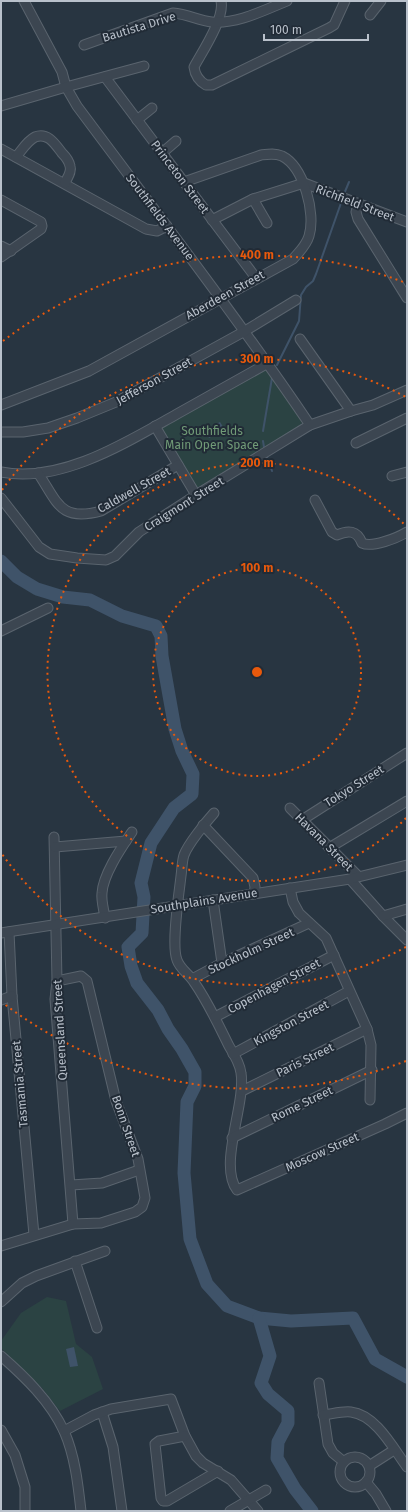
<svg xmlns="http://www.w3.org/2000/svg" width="408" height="1512" font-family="'Fira Sans',sans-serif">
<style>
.green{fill:#2b4343}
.water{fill:#3f5369}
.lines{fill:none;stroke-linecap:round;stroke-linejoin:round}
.stream{stroke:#3f5369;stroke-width:2}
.river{stroke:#3f5369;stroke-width:13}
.minor-casing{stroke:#5a646e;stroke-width:11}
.minor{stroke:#3c4651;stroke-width:9}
.ring{fill:none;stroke:#e8590c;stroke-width:2;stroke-dasharray:2 4}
.labels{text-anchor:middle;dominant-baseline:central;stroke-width:4;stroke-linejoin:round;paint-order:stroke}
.street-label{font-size:12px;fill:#b9c1cb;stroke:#212b36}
.park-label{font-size:12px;fill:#719b77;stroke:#212b36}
.centre{fill:#e8590c;stroke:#212b36;stroke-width:2}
.ring-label{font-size:12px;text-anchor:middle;font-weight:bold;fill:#e8590c;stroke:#212b36;stroke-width:4;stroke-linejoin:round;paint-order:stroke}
</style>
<rect width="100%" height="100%" fill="#283541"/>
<g class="green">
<polygon points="265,368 302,420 301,425 197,488 159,427"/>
<polygon points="47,1297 66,1301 76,1344 92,1357 103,1389 60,1411 42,1388 1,1348 1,1341 21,1313"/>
</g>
<g class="water">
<polygon points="220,422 225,430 209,438 205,430"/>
<polygon points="74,1347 78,1366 70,1367 66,1349"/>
</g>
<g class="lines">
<g class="stream">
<polyline points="344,194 349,182"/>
<polyline points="277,365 299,321 301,295 306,287 313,281 316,274 341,203"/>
<polyline points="263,431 272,378"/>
<polyline points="263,441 264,447"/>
<polyline points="267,457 272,471"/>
</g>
<g class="river">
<polyline points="1,561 17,577 37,589 63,597 90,600 122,616 156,626 161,636 162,656 175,729 182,751 193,774 192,794 174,808 151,843 141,883 144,897 142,933 128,947 131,966 137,983 158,1010 168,1029 182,1049 195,1072 195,1086 187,1102 184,1173 190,1239 207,1284 227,1306 259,1318 291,1321 353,1318 375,1359 407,1377"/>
<polyline points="259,1318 270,1356 261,1383 268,1394 288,1411 288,1423 278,1442 277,1458 295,1489 312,1511"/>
</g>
<defs>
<g id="minor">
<path d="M24 1 62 72 66 87 77 106C156 212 236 316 310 425"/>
<path d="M221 1C225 18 202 52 194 67 195 75 199 81 206 85H212L329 28 334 25 345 1"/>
<polyline points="370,15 381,1"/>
<path d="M84 45 173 13C188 14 199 21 212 22 238 24 264 10 287 1"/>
<polyline points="105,77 256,278"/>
<polyline points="1,106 66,87 144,66"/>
<polyline points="137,120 152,108"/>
<polyline points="1,149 146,229 157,231 167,226"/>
<polyline points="162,153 176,141"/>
<path d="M16 157C22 150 27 141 35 137 48 132 55 144 62 153 65 156 69 161 70 166 72 172 67 178 65 183"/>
<polyline points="253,199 267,223"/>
<polyline points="1,200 41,222 42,226 41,229 1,257"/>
<polyline points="358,204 356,212 358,219 407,298"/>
<polyline points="212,220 253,199 304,183 407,222"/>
<polyline points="1,246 11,251"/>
<polyline points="300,339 351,411"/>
<path d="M1 405 89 371 293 259C299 252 306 246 309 236 316 214 304 167 282 156 275 153 269 154 261 155L184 182"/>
<polyline points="155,426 196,495"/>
<polyline points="1,432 23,432 48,428 77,418 116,402 245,331 296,300"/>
<polyline points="356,443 407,418"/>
<path d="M1 472C61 484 127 442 177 414 207 397 238 380 268 363"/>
<path d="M38 473C58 503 60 522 101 511L178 465"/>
<polyline points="392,476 407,472"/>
<polyline points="1,498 39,547 50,554 77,558 106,560 115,556 139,532 196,495 310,425 351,411 373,405 407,390"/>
<path d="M315 500 332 532 337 535C348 530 357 530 362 543 372 548 397 538 407 532"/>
<polyline points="1,631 48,608"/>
<polyline points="290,808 358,876"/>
<path d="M214 813C206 822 188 844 184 855 182 861 182 869 181 876 179 894 171 945 177 960 180 969 189 974 194 982 208 1002 218 1024 229 1046 234 1054 240 1064 241 1073 246 1104 218 1165 237 1190L385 1124 407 1113"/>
<polyline points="302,820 407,753"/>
<polyline points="203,825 253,878 255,887 254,894"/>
<polyline points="54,837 57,981 55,999 73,1224"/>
<polyline points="55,847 126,841"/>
<polyline points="329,848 407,801"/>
<polyline points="350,879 383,916 407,940"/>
<polyline points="290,888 293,902 299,913 326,938 367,1029 371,1045 370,1100"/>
<polyline points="213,900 222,963"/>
<polyline points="383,916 407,909"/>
<path d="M105 918C104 910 101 901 102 893 103 874 122 847 132 832"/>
<polyline points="9,932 12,996 34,1235"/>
<polyline points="1,933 350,879 407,865"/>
<polyline points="192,979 222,963 309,923"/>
<polyline points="1,1000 12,996"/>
<polyline points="215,1017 334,955"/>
<polyline points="233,1054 349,991"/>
<polyline points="242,1091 367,1029"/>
<polyline points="232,1138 372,1070"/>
<polyline points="71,1185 102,1183 139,1170"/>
<polyline points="1,1246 73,1224 101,1223 135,1212 142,1207 145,1198 138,1159 116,1101 87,981 81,976 57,981"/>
<polyline points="75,1261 97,1328"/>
<polyline points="1,1302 22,1283 36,1276 105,1251"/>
<path d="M1 1356C25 1377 50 1401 64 1431 75 1456 78 1484 81 1511"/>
<polyline points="319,1383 328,1444 333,1453 344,1462"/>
<polyline points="102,1412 113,1447 122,1511"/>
<path d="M323 1415C332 1414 342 1411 351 1412 376 1415 393 1448 407 1467"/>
<polyline points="1,1430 15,1455 25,1487 25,1511"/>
<polyline points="64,1431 94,1415 111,1409 171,1399 185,1436 196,1456 203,1463 231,1480 258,1511"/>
<polyline points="185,1436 159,1441 155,1444 161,1498 163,1501 167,1501 218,1471"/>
<circle cx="355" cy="1472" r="15"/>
<polyline points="369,1466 394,1450"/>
<polyline points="366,1482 376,1494 386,1511"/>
<polyline points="230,1511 266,1490"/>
</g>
</defs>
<use href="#minor" class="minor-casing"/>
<use href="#minor" class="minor"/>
</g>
<g class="ring">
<circle cx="257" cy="672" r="104"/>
<path d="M406 818A209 209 0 1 1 406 526"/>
<path d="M406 947A313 313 0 0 1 2 854M2 490A313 313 0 0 1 406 397"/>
<path d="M406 1061A417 417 0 0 1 3 1003M3 341A417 417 0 0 1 406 283"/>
</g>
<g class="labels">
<g class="street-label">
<text transform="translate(139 27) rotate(-17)">Bautista Drive</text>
<text transform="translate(180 177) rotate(53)">Princeton Street</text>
<text transform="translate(355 203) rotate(21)">Richfield Street</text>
<text transform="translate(160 217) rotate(53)">Southfields Avenue</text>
<text transform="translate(225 295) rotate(-29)">Aberdeen Street</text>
<text transform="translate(154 381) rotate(-29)">Jefferson Street</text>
<text transform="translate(134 490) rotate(-29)">Caldwell Street</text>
<text transform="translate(184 504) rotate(-32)">Craigmont Street</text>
<text transform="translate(354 786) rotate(-32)">Tokyo Street</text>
<text transform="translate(324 842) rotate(45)">Havana Street</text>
<text transform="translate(204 901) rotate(-9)">Southplains Avenue</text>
<text transform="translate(251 951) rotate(-25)">Stockholm Street</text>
<text transform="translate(274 986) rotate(-28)">Copenhagen Street</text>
<text transform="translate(291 1023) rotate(-28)">Kingston Street</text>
<text transform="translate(60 1030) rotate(-93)">Queensland Street</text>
<text transform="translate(305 1060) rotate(-26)">Paris Street</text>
<text transform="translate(20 1084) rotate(-95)">Tasmania Street</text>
<text transform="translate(302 1104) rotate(-26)">Rome Street</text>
<text transform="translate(126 1126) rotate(71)">Bonn Street</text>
<text transform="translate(322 1152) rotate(-24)">Moscow Street</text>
</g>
<g class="park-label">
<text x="212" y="431">Southfields<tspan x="212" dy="14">Main Open Space</tspan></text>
</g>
</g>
<circle cx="257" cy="672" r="6" class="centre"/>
<g class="ring-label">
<text x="257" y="259">400 m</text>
<text x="257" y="363">300 m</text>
<text x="257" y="467">200 m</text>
<text x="257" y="572">100 m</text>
</g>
<rect width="408" height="1512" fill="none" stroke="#b9c1cb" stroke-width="4"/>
<path d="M264 34v6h104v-6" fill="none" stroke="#b9c1cb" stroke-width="2"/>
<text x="270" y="34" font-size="12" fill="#b9c1cb" stroke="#212b36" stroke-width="3" paint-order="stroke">100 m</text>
</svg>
